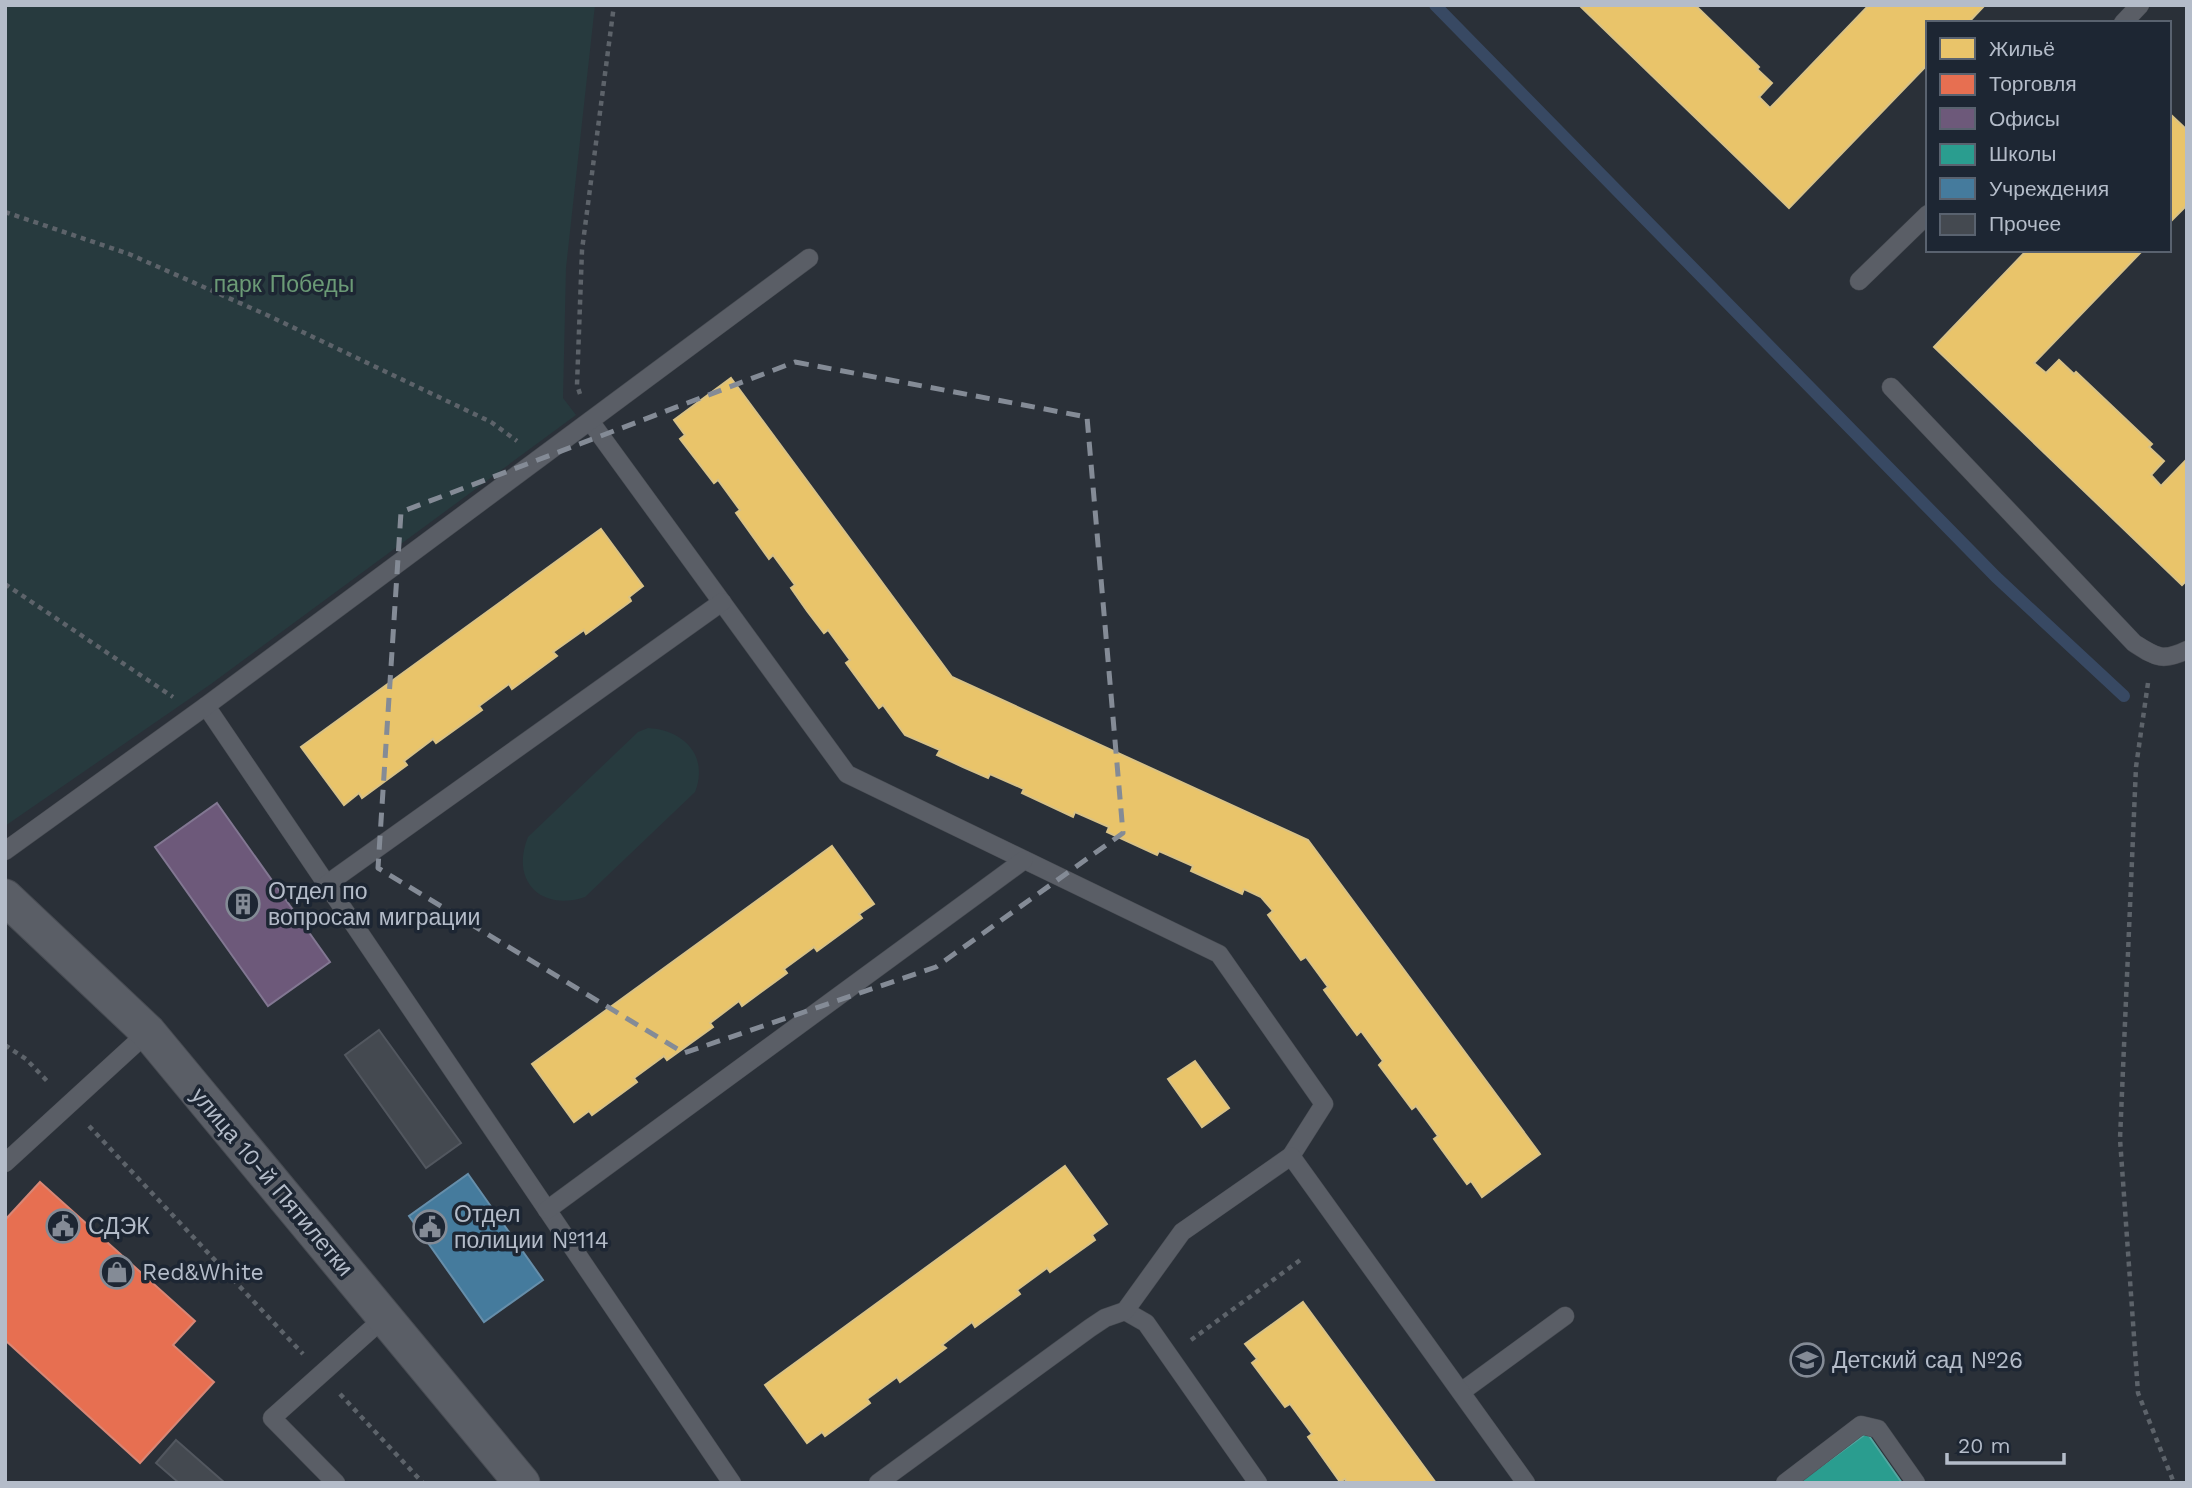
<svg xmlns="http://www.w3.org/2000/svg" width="2192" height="1488" font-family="'Work Sans',sans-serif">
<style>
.green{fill:#273a3e}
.homes{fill:#e9c46a;stroke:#d9c286;stroke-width:2}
.shops{fill:#e76f51;stroke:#d88675;stroke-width:2}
.offices{fill:#6d597a;stroke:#827792;stroke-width:2}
.schools{fill:#2a9d8f;stroke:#53a6a0;stroke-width:2}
.public{fill:#457b9d;stroke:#668eaa;stroke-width:2}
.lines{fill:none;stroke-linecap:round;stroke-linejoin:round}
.stream{stroke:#384963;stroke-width:12}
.building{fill:#444950;stroke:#52575f;stroke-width:2}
.lane-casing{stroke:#484c53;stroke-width:19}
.street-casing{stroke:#484c53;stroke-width:37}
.path{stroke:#5d636a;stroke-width:4.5;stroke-dasharray:5 5;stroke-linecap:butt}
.lane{stroke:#5a5e66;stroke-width:18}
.street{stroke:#5a5e66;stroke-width:35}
.marked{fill:none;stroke:#848b96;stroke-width:5;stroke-dasharray:14 9;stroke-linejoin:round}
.labels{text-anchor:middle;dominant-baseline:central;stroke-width:7;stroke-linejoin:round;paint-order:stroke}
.park-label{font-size:23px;fill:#6b9a76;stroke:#1d2633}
.poi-label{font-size:23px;fill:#b4bcc9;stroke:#1d2633;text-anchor:start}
.street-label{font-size:23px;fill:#b4bcc9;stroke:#1d2633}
</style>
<rect width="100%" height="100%" fill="#2a3038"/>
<g class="green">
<polygon points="5,5 595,5 566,268 563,398 576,415 211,684 5,826"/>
<path d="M648 728C684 730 709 756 695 792L585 897C541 912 510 881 528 837L638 732Z"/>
</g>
<g class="homes">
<polygon points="1579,5 1695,5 1759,67 1757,69 1772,83 1759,97 1770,108 1869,5 1985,5 1968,23 1928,23 1928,64 1789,208"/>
<polygon points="2169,113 2187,130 2187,205 2169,223"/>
<polygon points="2027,250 2143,250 2034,363 2046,373 2059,360 2074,374 2076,372 2152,444 2149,447 2164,461 2151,475 2161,486 2187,459 2187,580 2182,585 1934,347"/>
<polygon points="731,378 952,677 1308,840 1540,1154 1482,1197 1471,1181 1467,1184 1434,1139 1438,1136 1416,1106 1412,1109 1379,1065 1383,1061 1361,1031 1357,1035 1324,990 1328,987 1306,957 1301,960 1268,915 1273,911 1261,897 1244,889 1242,894 1191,871 1193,866 1159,851 1157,855 1107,832 1109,827 1075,812 1073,817 1022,793 1024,789 990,774 988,778 963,767 937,755 940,750 905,735 883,705 879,708 846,663 850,660 828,630 824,633 807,611 791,588 795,585 773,555 769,559 736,513 740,510 718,480 714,483 680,439 685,435 674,420"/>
<polygon points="601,529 643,586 629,597 631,601 586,634 584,630 553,652 557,656 512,689 509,684 479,706 482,710 436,743 433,739 404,761 407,765 362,798 359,793 344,805 301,747"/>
<polygon points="832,846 874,904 859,914 862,918 817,951 814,947 784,969 787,973 742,1006 739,1001 710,1023 713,1027 667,1060 664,1056 634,1078 637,1082 592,1115 589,1111 574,1122 532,1064"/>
<polygon points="1195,1061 1229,1108 1202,1127 1168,1079"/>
<polygon points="1065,1166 1107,1224 1092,1235 1095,1240 1050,1272 1047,1268 1017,1290 1020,1294 975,1327 972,1322 942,1345 946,1348 900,1382 897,1377 867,1399 870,1403 825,1436 822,1432 807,1443 765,1385"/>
<polygon points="1303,1302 1436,1483 1347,1483 1345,1479 1340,1482 1308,1437 1312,1434 1290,1404 1285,1407 1252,1363 1257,1359 1245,1344"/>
</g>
<polygon class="shops" points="40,1182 195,1321 173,1345 214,1382 140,1463 5,1340 5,1220"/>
<polygon class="offices" points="217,803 330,962 268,1006 155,847"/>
<polygon class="schools" points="1867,1433 1902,1483 1798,1483"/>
<polygon class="public" points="468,1174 543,1280 484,1322 409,1216"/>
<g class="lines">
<polyline class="stream" points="1435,5 1996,577 2124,696"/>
</g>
<g class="building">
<polygon points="379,1030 461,1143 426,1168 345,1055"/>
<polygon points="176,1440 225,1483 179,1483 156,1463"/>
</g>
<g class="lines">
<defs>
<g id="lane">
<polyline points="2123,23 2140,5"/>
<polyline points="1859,281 1928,214"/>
<path d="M1891 387 2134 643C2156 657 2162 662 2187 650"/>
<polyline points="590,421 847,774 1219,954 1324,1104 1291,1156"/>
<polyline points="206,706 732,1483"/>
<polyline points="5,851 206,706 809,258"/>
<polyline points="327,884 722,602"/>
<polyline points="5,1163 148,1032"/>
<polyline points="547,1210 1024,860"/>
<polyline points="1125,1311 1146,1323 1258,1483"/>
<polyline points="1461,1392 1565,1316"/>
<polyline points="336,1483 272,1418 385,1317"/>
<polyline points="878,1483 1090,1328 1105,1318 1125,1311 1182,1232 1291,1156 1526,1483"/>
<polyline points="1785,1483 1861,1425 1878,1429 1916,1483"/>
</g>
<polyline id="street" points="5,897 148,1032 522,1483"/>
</defs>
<use href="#lane" class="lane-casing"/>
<use href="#street" class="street-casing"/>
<g class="path">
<polyline points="5,212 129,254 267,315 491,422 517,441"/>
<polyline points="580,394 577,385 582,250 614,5"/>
<polyline points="5,584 173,697"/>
<polyline points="2148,683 2136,767 2120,1139 2138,1393 2174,1483"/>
<polyline points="5,1045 26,1059 49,1083"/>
<polyline points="89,1126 303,1354"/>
<polyline points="1191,1340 1303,1258"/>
<polyline points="340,1394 423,1483"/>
</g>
<use href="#lane" class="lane"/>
<use href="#street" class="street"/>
</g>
<path class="marked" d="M795 362 1087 417 1123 833 936 967 684 1053 378 868 401 512Z"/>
<defs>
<symbol id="building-ring" viewBox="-11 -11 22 22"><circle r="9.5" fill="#1d2633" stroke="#848b96" stroke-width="1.5"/><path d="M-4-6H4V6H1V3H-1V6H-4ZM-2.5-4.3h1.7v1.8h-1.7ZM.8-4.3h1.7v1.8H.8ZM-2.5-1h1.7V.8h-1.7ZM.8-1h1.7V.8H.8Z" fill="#848b96"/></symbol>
<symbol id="civic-ring" viewBox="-11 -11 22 22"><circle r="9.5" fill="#1d2633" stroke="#848b96" stroke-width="1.5"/><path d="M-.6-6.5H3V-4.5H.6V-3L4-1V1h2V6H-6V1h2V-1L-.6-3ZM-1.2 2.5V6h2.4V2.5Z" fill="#848b96"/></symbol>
<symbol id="shop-ring" viewBox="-11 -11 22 22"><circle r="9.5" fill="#1d2633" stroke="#848b96" stroke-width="1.5"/><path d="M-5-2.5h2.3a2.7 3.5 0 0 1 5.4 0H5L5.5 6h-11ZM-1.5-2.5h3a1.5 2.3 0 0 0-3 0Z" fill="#848b96"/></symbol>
<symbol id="school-ring" viewBox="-11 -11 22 22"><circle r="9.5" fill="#1d2633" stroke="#848b96" stroke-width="1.5"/><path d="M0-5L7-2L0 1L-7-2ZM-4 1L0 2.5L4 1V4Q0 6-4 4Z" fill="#848b96"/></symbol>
</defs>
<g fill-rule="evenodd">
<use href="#building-ring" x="224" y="885" width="38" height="38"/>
<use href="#civic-ring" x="44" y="1207" width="38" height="38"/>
<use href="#civic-ring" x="411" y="1208" width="38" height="38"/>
<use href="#shop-ring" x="98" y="1253" width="38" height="38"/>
<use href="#school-ring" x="1788" y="1341" width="38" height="38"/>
</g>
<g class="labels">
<g class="park-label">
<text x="284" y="284">парк Победы</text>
</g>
<g class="poi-label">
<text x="268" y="891">Отдел по<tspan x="268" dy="26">вопросам миграции</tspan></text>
<text x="454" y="1214">Отдел<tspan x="454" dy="26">полиции №114</tspan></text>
<text x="88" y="1226">СДЭК</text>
<text x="142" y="1272">Red&amp;White</text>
<text x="1832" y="1360">Детский сад №26</text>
</g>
<g class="street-label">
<text transform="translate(272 1182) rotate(50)">улица 10-й Пятилетки</text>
</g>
</g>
<rect width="2192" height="1488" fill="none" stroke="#b4bcc9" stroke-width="14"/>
<rect x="1926" y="21" width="245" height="231" fill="#1d2633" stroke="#59626f" stroke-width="2"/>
<rect x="1940" y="38" width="35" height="21" fill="#e9c46a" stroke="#59626f" stroke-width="2"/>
<text x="1989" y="56" font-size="21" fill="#b4bcc9">Жильё</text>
<rect x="1940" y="74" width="35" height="21" fill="#e76f51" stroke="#59626f" stroke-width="2"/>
<text x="1989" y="91" font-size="21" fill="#b4bcc9">Торговля</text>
<rect x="1940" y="108" width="35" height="21" fill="#6d597a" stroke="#59626f" stroke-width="2"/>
<text x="1989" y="126" font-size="21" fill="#b4bcc9">Офисы</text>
<rect x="1940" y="144" width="35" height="21" fill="#2a9d8f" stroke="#59626f" stroke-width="2"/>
<text x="1989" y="161" font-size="21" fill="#b4bcc9">Школы</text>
<rect x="1940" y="178" width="35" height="21" fill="#457b9d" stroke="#59626f" stroke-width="2"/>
<text x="1989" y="196" font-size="21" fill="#b4bcc9">Учреждения</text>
<rect x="1940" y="214" width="35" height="21" fill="#444950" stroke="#59626f" stroke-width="2"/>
<text x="1989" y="231" font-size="21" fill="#b4bcc9">Прочее</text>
<path d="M1947 1453v10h117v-10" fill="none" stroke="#b4bcc9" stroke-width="3.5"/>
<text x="1958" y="1453" font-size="21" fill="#b4bcc9" stroke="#1d2633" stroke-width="5" paint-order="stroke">20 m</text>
</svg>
